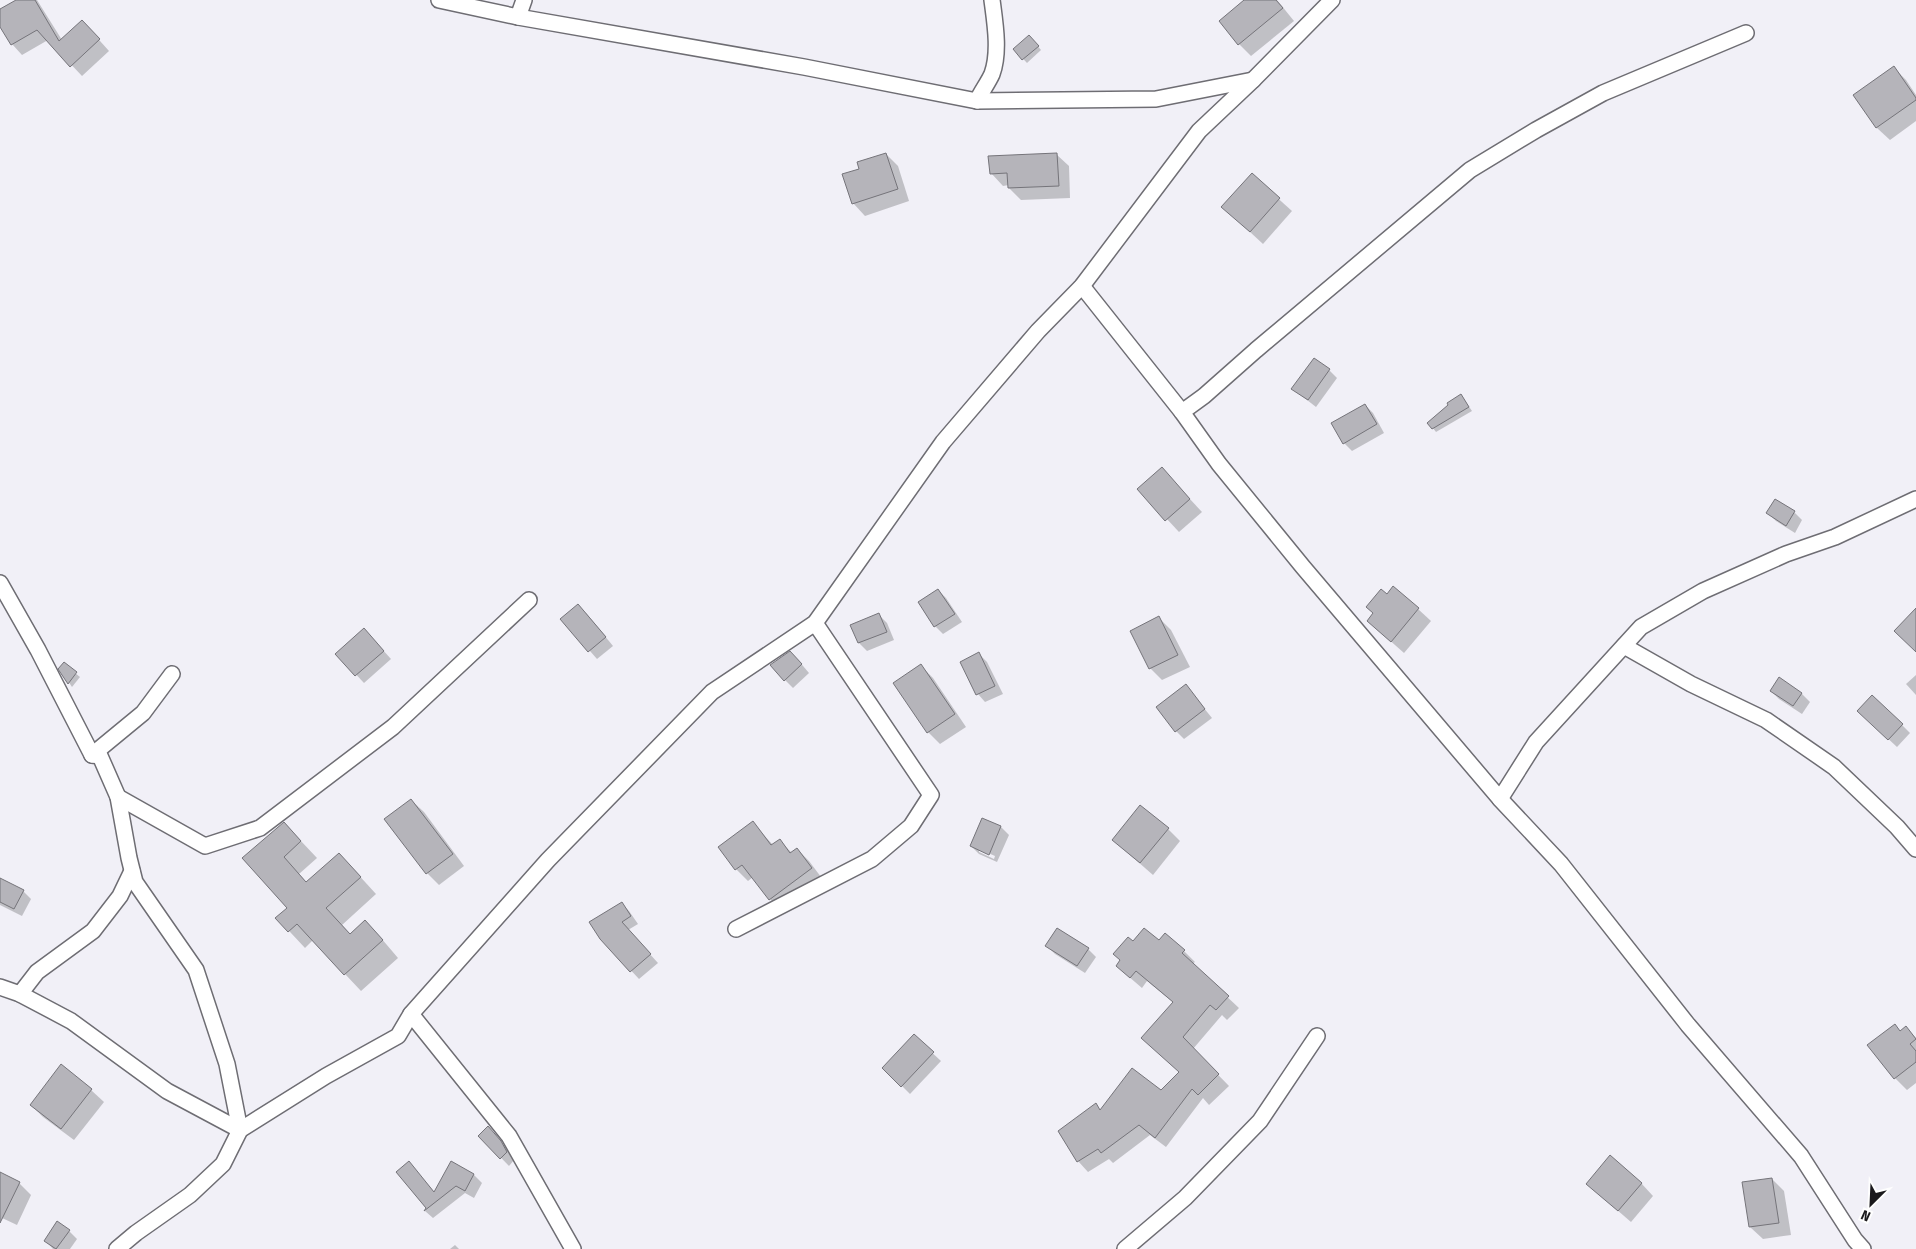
<svg xmlns="http://www.w3.org/2000/svg" width="1916" height="1249" font-family="'Fira Sans Condensed',sans-serif">
<style>
.shadow{fill:#0003;fill-rule:evenodd}
.building{fill:#b5b4ba;stroke:#75747a}
.lines{fill:none;stroke-linecap:round;stroke-linejoin:round}
.street-casing{stroke:#6e6d73;stroke-width:18}
.street{stroke:#fff;stroke-width:15}
</style>
<rect width="100%" height="100%" fill="#f1f0f7"/>
<g class="shadow">
<polygon points="19,0 37,0 62,40 92,32 109,51 82,76 48,40 22,55 12,44 0,24 0,11"/>
<polygon points="1246,0 1277,0 1294,21 1251,56 1239,44"/>
<polygon points="1033,40 1041,50 1027,63 1014,49"/>
<polygon points="1894,68 1906,80 1916,95 1916,121 1890,140 1877,128 1854,96"/>
<polygon points="886,154 898,166 909,201 865,216 853,203"/>
<polygon points="1056,154 1069,166 1070,198 1021,200 1009,188 1009,185 1003,186 991,173"/>
<polygon points="1252,175 1292,211 1263,244 1223,207"/>
<polygon points="1329,370 1337,378 1316,407 1293,389"/>
<polygon points="1461,395 1472,411 1436,432 1429,423"/>
<polygon points="1365,405 1373,413 1384,433 1352,451 1344,443"/>
<polygon points="1162,469 1202,512 1179,532 1139,489"/>
<polygon points="1776,500 1794,512 1802,520 1795,533 1776,521 1768,513"/>
<polygon points="938,590 946,598 962,622 943,634 935,626 919,602"/>
<polygon points="1387,596 1418,609 1431,621 1404,653 1368,621"/>
<polygon points="586,613 613,646 597,659 562,619"/>
<polygon points="879,615 887,623 894,640 867,651 859,643 852,625"/>
<polygon points="1159,618 1171,630 1190,667 1162,680 1150,668"/>
<polygon points="372,638 391,659 364,683 337,654"/>
<polygon points="979,654 987,662 1003,694 985,702 978,694 962,662"/>
<polygon points="798,660 809,673 793,688 785,680"/>
<polygon points="64,664 80,677 72,687 60,669"/>
<polygon points="921,666 933,678 966,727 940,744 928,732"/>
<polygon points="1916,675 1916,695 1906,684"/>
<polygon points="1779,679 1802,694 1810,702 1802,714 1779,699 1771,691"/>
<polygon points="1186,686 1212,718 1184,739 1176,731"/>
<polygon points="1867,719 1902,725 1910,733 1897,747"/>
<polygon points="411,800 424,812 464,866 439,885 427,873"/>
<path d="M983 819 1001 827 1009 835 997 862 979 854 971 846ZM979 849 995 856 994 859 979 852Z"/>
<polygon points="284,823 317,858 299,874 307,883 355,871 376,894 342,925 351,935 381,938 398,958 361,991 313,940 305,948 277,918 288,908 243,859"/>
<polygon points="753,823 773,845 780,841 792,853 797,849 809,861 824,881 782,912 770,899 753,877 748,881 736,869"/>
<polygon points="1168,829 1180,841 1153,875 1113,840"/>
<polygon points="0,879 23,891 31,899 22,916 0,905"/>
<polygon points="621,903 629,911 638,924 628,930 658,963 639,979 600,937"/>
<polygon points="1133,942 1159,942 1184,951 1195,962 1192,964 1239,1008 1227,1020 1222,1015 1193,1049 1229,1086 1209,1105 1203,1098 1166,1147 1150,1135 1113,1163 1109,1159 1088,1172 1078,1161 1095,1105 1101,1111 1161,1091 1180,1072 1174,1003 1147,981 1142,988 1128,976"/>
<polygon points="1047,946 1088,949 1096,957 1085,973 1055,954"/>
<polygon points="1895,1025 1901,1032 1906,1028 1916,1038 1916,1083 1907,1090 1895,1078"/>
<polygon points="914,1036 941,1061 910,1094 884,1068"/>
<polygon points="91,1090 104,1102 74,1140 43,1117 31,1105"/>
<polygon points="480,1136 496,1136 509,1151 514,1160 509,1166"/>
<polygon points="409,1163 435,1193 451,1163 474,1175 482,1183 474,1198 465,1193 433,1218 425,1211 427,1208"/>
<polygon points="0,1174 19,1183 31,1195 17,1225 0,1217"/>
<polygon points="1772,1179 1784,1191 1791,1235 1763,1239 1750,1227"/>
<polygon points="1641,1183 1653,1196 1631,1222 1587,1184"/>
<polygon points="69,1231 77,1239 70,1249 53,1249 46,1241"/>
<polygon points="455,1245 459,1249 450,1249"/>
</g>
<g class="building">
<polygon points="16,0 35,0 59,41 82,20 100,39 70,67 37,30 11,45 0,27 0,9"/>
<polygon points="1244,0 1276,0 1283,8 1238,45 1219,21"/>
<polygon points="1029,35 1039,46 1022,60 1013,49"/>
<polygon points="1894,66 1916,98 1916,100 1876,128 1853,95"/>
<polygon points="886,153 898,189 852,204 842,174 859,169 857,162"/>
<polygon points="1057,153 1059,186 1008,188 1007,173 990,174 988,156"/>
<polygon points="1252,173 1280,198 1250,232 1221,207"/>
<polygon points="1314,358 1330,369 1308,400 1291,389"/>
<polygon points="1461,394 1469,407 1432,429 1427,423 1448,405 1447,403"/>
<polygon points="1365,404 1377,424 1343,444 1331,423"/>
<polygon points="1162,467 1190,499 1165,521 1137,489"/>
<polygon points="1775,499 1795,511 1786,526 1766,513"/>
<polygon points="1393,586 1419,608 1391,642 1367,621 1373,613 1366,607 1381,589 1387,594"/>
<polygon points="938,589 955,614 934,627 918,602"/>
<polygon points="578,604 606,637 588,652 560,619"/>
<polygon points="1916,608 1916,652 1894,631"/>
<polygon points="879,613 887,632 858,643 850,625"/>
<polygon points="1159,616 1178,655 1149,669 1130,631"/>
<polygon points="364,628 384,651 355,676 335,654"/>
<polygon points="790,651 802,664 784,681 770,665"/>
<polygon points="979,652 995,686 976,695 960,662"/>
<polygon points="64,662 77,672 68,684 58,669"/>
<polygon points="921,664 955,714 927,733 893,683"/>
<polygon points="1779,677 1802,693 1793,706 1770,691"/>
<polygon points="1186,684 1205,709 1175,732 1156,707"/>
<polygon points="1872,695 1903,724 1888,740 1857,711"/>
<polygon points="411,799 453,854 426,874 384,819"/>
<polygon points="1140,805 1169,828 1140,863 1112,840"/>
<polygon points="982,818 1001,826 989,855 970,846"/>
<polygon points="753,821 771,845 780,839 790,853 797,848 812,868 769,900 742,865 735,870 718,847"/>
<polygon points="284,822 301,841 284,857 306,882 339,853 361,877 326,908 350,934 365,920 383,940 344,975 297,924 288,932 275,918 287,908 242,858"/>
<polygon points="0,878 24,890 14,909 0,902"/>
<polygon points="622,902 631,916 622,922 651,954 630,972 600,939 589,922"/>
<polygon points="1057,928 1089,948 1077,966 1045,946"/>
<polygon points="1144,928 1159,940 1165,933 1185,950 1182,953 1229,996 1216,1010 1210,1005 1183,1037 1219,1074 1198,1095 1192,1089 1155,1138 1139,1125 1101,1153 1098,1149 1077,1162 1058,1131 1096,1103 1100,1110 1132,1068 1161,1090 1179,1072 1141,1038 1173,1002 1136,971 1130,978 1116,966 1120,960 1113,954 1128,937 1133,941"/>
<polygon points="1895,1024 1900,1031 1906,1026 1916,1039 1910,1044 1916,1051 1916,1062 1894,1079 1867,1045"/>
<polygon points="914,1034 934,1052 901,1087 882,1068"/>
<polygon points="61,1064 92,1089 61,1129 30,1105"/>
<polygon points="488,1126 501,1141 507,1152 500,1159 478,1136"/>
<polygon points="1610,1155 1642,1183 1618,1211 1586,1184"/>
<polygon points="409,1161 434,1192 451,1161 474,1174 465,1191 456,1186 424,1211 426,1208 396,1172"/>
<polygon points="0,1172 20,1182 0,1223"/>
<polygon points="1772,1178 1779,1223 1749,1227 1742,1182"/>
<polygon points="57,1221 70,1230 56,1249 44,1241"/>
</g>
<g class="lines">
<defs>
<g id="street">
<polyline points="439,0 518,17 804,67 977,101 1156,99 1253,80"/>
<polyline points="518,17 524,0"/>
<path d="M977 101C981 92 988 83 992 74 1000 52 995 23 992 0"/>
<polyline points="1082,286 1182,412 1219,464 1303,567 1500,799 1561,864 1688,1025 1801,1156 1855,1240 1863,1249"/>
<polyline points="1182,412 1204,396 1256,350 1470,170 1536,130 1603,93 1746,33"/>
<polyline points="0,583 38,650 92,755 100,756 118,797 129,858 135,882 196,970 227,1064 240,1130"/>
<polyline points="1624,646 1691,684 1766,720 1834,767 1897,827 1916,849"/>
<polyline points="92,755 143,713 172,674"/>
<polyline points="118,797 205,846 260,828 393,727 529,600"/>
<polyline points="1500,799 1536,742 1641,627 1703,591 1786,554 1835,537 1916,499"/>
<polyline points="736,929 872,859 911,826 931,795 815,623"/>
<polyline points="0,987 20,994 71,1021 167,1091 240,1130"/>
<polyline points="20,994 37,972 93,931 120,896 132,871"/>
<polyline points="411,1014 509,1136 573,1249"/>
<polyline points="117,1249 136,1233 190,1195 223,1164 240,1130 326,1076 398,1036 411,1014 548,860 712,692 815,623 943,442 1038,331 1082,286 1199,131 1253,80 1332,0"/>
<polyline points="1125,1249 1185,1198 1260,1121 1317,1036"/>
</g>
</defs>
<use href="#street" class="street-casing"/>
<use href="#street" class="street"/>
</g>
<g transform="translate(1871 1204) rotate(204)" stroke="#fefefe" stroke-width="4" paint-order="stroke">
<path d="M0-4L9 19L0 12L-9 19Z" fill="#1a191c"/>
<text y="-8" font-size="14" font-weight="bold" text-anchor="middle" fill="#1a191c">N</text>
</g>
</svg>
